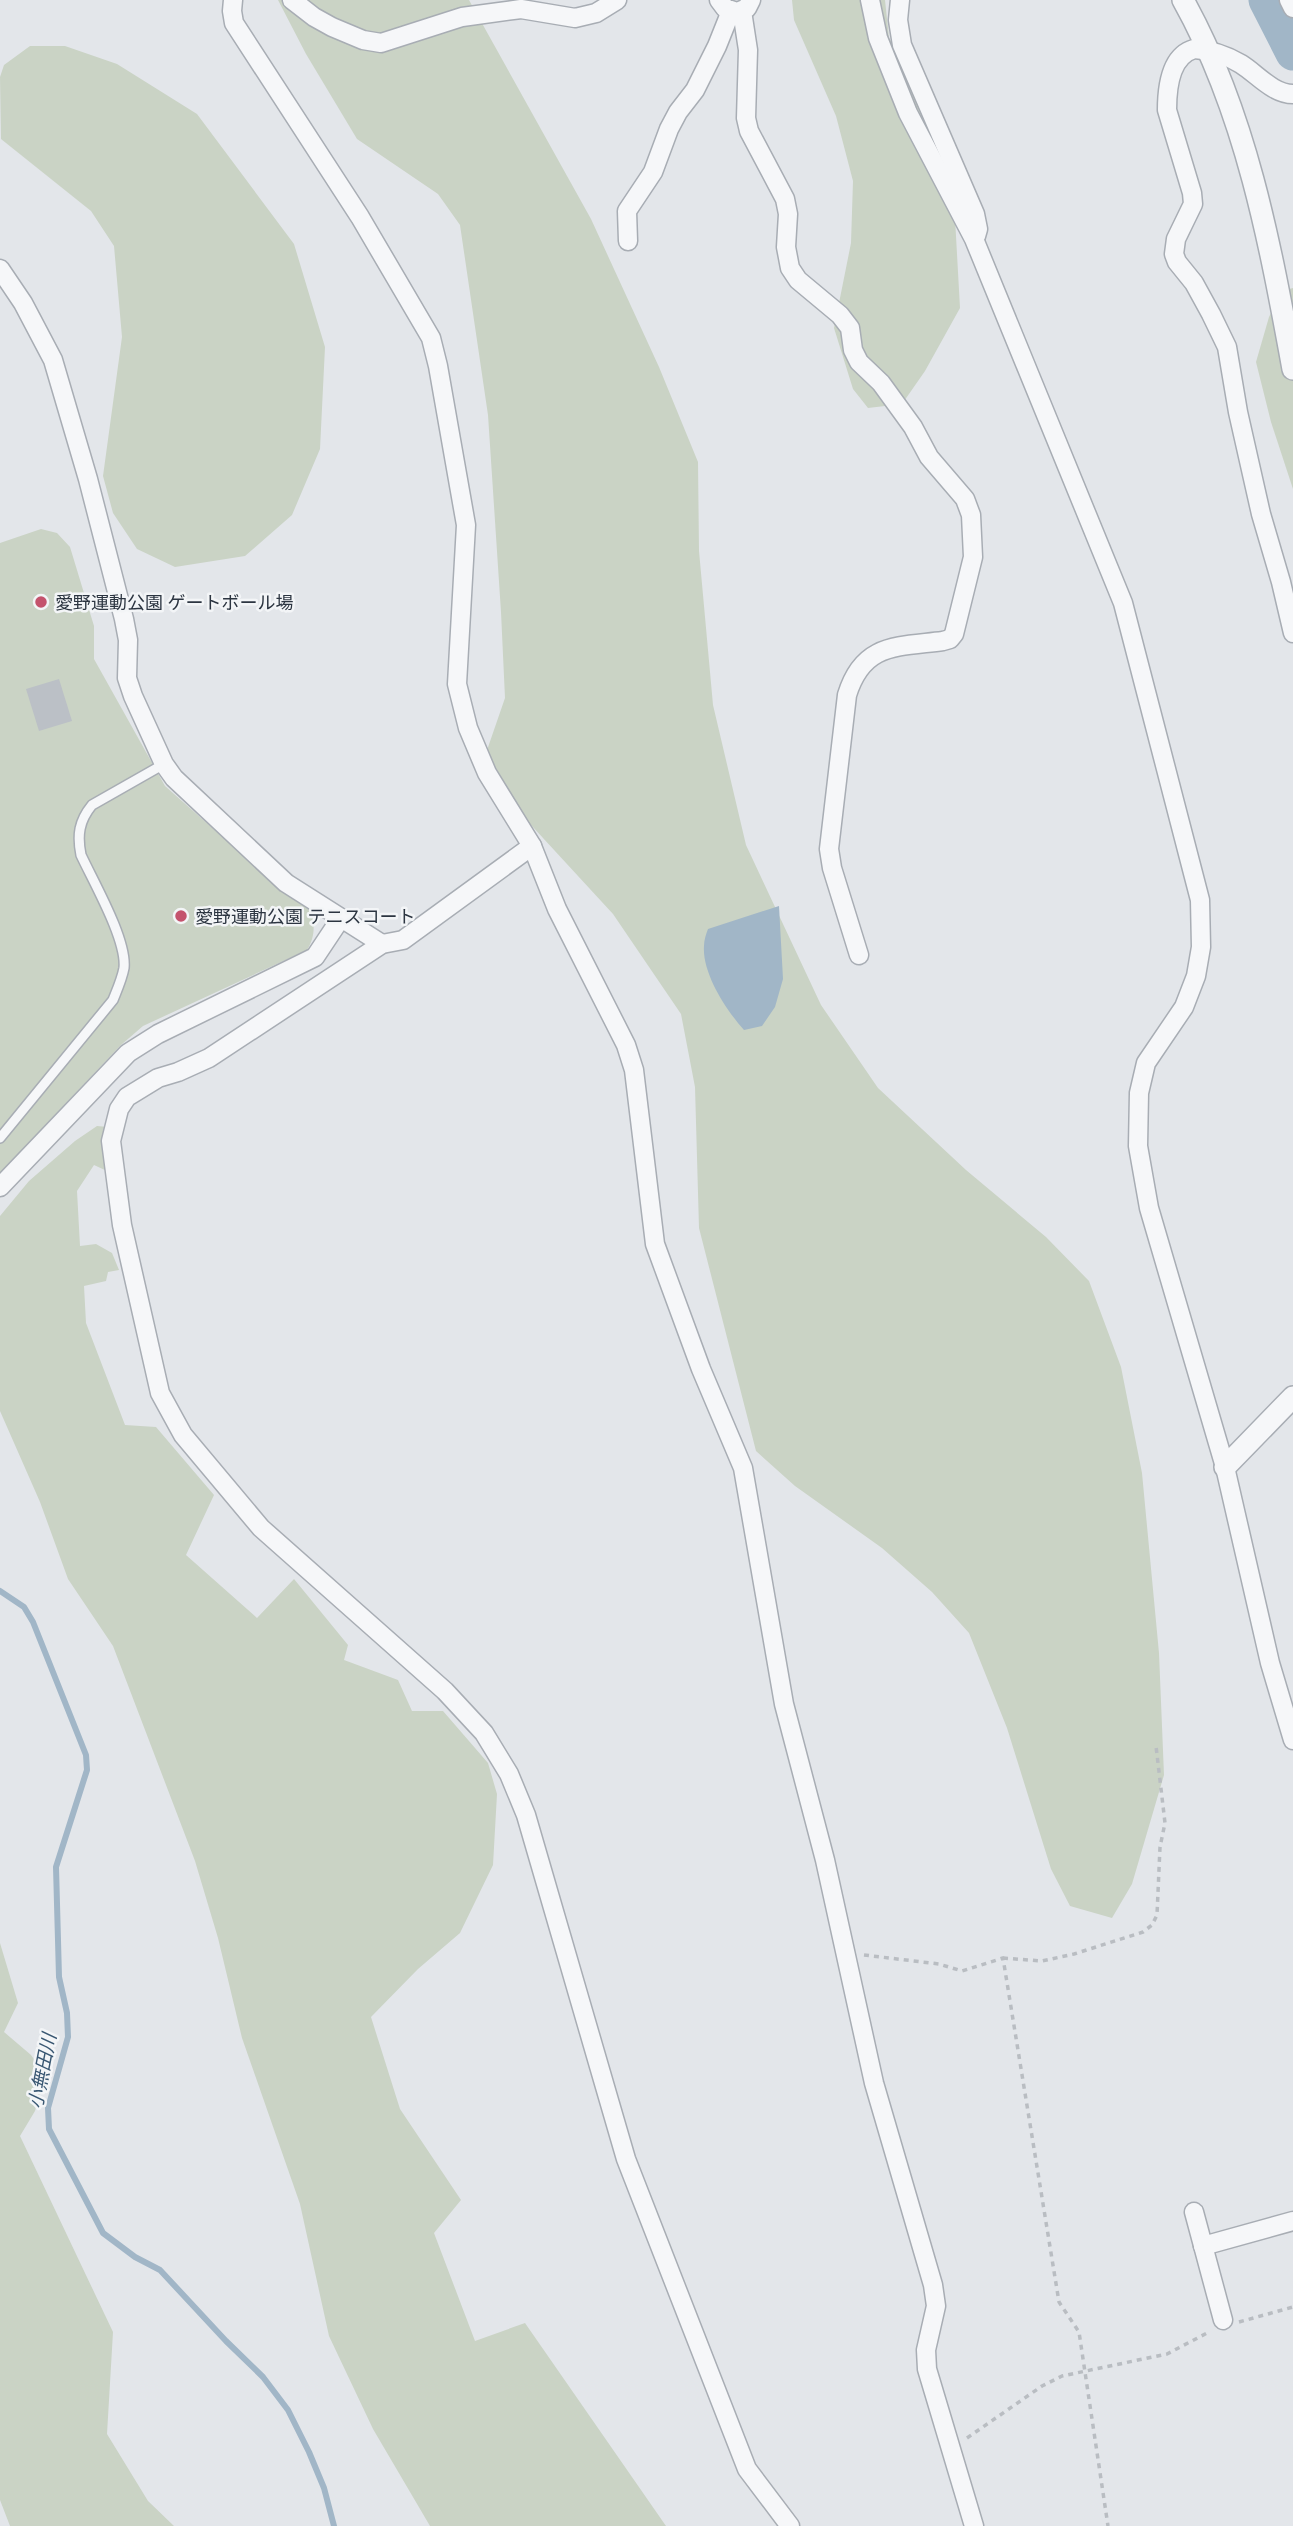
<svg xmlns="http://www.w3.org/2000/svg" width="1293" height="2526" font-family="Raleway,'Noto Sans JP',sans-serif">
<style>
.green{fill:#cad3c5}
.water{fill:#a1b6c7}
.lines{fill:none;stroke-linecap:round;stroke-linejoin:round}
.stream{stroke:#a1b6c7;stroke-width:6}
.river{stroke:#a1b6c7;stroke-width:35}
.building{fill:#bbc0c6}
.service-casing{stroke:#a8adb4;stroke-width:12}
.minor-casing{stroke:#a8adb4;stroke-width:21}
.tertiary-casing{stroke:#a8adb4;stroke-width:24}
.path{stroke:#b9bdc2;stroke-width:3.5;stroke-dasharray:5 5;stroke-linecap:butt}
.service{stroke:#f6f7f9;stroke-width:9}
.minor{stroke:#f6f7f9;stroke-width:18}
.tertiary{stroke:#f6f7f9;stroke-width:21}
.poi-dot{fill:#c4536d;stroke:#f3f5f7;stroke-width:2.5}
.labels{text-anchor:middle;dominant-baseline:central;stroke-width:5;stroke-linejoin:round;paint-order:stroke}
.poi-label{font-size:18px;fill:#2c3541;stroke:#f3f5f7;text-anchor:start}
.water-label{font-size:19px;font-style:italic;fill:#395772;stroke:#f3f5f7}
</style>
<rect width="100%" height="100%" fill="#e3e6ea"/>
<g class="green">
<polygon points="278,0 469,0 591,219 659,367 698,462 699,551 713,705 746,845 821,1005 878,1088 966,1170 1046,1237 1089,1281 1121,1367 1142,1473 1159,1653 1164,1775 1132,1884 1112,1918 1070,1906 1051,1869 1007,1728 969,1633 932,1592 882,1548 795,1486 756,1451 699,1228 695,1087 681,1014 613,914 508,800 485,756 505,698 501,612 488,415 460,225 438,194 357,139 306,54"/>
<polygon points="792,0 885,0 889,38 934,111 955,218 960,308 925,371 902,404 868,408 853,389 834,328 851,243 853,181 836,116 794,20"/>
<polygon points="30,46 65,46 117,64 197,114 294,244 325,347 320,449 292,515 245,556 175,567 137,549 113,513 103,476 122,337 114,246 91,211 1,139 0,77 4,65"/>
<polygon points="1293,288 1293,489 1271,422 1256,362 1269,317 1282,291"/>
<path d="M41 529 57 533 70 547 94 626V659L165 786 288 895 311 911C315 926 315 937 307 950L143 1026 121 1045 0 1173V543Z"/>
<polygon points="97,1126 108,1127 107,1171 94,1165 77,1191 80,1246 96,1244 112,1253 119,1270 108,1272 106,1281 84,1286 86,1323 125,1425 156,1427 214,1495 186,1555 257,1618 294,1579 348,1645 344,1660 398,1680 412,1711 443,1711 488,1763 497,1794 493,1865 460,1933 418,1969 371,2017 400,2109 461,2200 434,2233 475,2341 525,2323 666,2526 430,2526 373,2429 329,2336 300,2204 242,2038 218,1938 195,1861 113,1646 68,1579 40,1502 0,1411 0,1216 29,1181 75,1141"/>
<polygon points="0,1943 18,2003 4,2032 31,2055 45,2075 35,2111 20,2136 113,2332 107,2434 148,2501 174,2526 10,2526 0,2500"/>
</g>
<path class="water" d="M779 906 783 979 775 1007 762 1026 744 1030C726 1010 702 973 704 946 704 940 706 934 708 929Z"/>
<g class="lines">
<polyline class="stream" points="0,1591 24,1607 33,1622 86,1755 87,1770 56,1867 59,1977 67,2013 68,2037 48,2108 49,2129 103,2233 135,2257 160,2270 226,2341 263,2377 288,2410 309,2452 324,2488 334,2526"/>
<polyline class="river" points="1266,0 1293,53"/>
</g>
<polygon class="building" points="59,679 72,721 39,731 26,689"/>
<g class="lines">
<defs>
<path id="service" d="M0 1138 113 1000C117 990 122 979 124 968 127 940 94 883 81 855 77 835 79 821 92 805L164 764"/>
<g id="minor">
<polyline points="233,0 232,11 234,23 360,217 431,338 438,366 466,525 457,684 468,728 487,773 532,846 557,909 626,1045 634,1070 655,1244 701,1369 743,1468 784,1704 825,1860 874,2083 933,2285 936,2306 926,2350 927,2369 974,2526"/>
<polyline points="292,0 314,17 332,27 363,40 381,43 462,17 521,9 575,18 596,13 617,0"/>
<polyline points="719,0 725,8 737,12 747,8 751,0"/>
<polyline points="870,0 878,38 908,113 974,239 1123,603 1200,900 1201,947 1196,976 1184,1007 1146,1063 1139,1093 1138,1146 1149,1208 1225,1467 1270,1663 1293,1740"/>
<polyline points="900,0 898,20 902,45 975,214 978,229 976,236"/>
<polyline points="1289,0 1293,8"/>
<path d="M742 11 748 50 746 118 749 131 785 199 788 214 786 247 790 268 798 280 840 315 850 328 853 350 859 362 881 383 913 427 929 457 965 499 971 515 973 557 954 634 950 639 943 641C896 647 863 643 847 695L829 849 832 868 859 955"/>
<path d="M1293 94C1273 94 1257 74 1241 64 1226 55 1211 50 1194 49 1170 56 1167 89 1167 110L1192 193 1193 204 1176 239 1174 254 1177 262 1194 283 1211 314 1227 347 1238 412 1261 514 1281 582 1293 633"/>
<polyline points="628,241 627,211 653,172 669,129 678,112 695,90 717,46 731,11"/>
<polyline points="0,269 23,303 53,360 88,479 124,619 128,640 127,678 133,696 164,764 174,778 286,883 382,944"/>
<polyline points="532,846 403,940 382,944 209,1058 178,1072 158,1078 127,1097 119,1109 111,1141 122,1225 160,1393 183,1435 261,1528 445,1691 484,1733 509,1774 526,1815 626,2159 747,2469 790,2526"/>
<polyline points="0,1187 128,1053 158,1034 315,957 341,918"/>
<polyline points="1194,2212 1223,2320"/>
<polyline points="1203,2246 1293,2221"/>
</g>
<g id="tertiary">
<path d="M1183 0C1246 113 1270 243 1293 369"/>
<polyline points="1225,1467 1293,1397"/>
</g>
</defs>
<use href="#service" class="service-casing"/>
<use href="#minor" class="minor-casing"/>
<use href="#tertiary" class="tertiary-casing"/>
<g class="path">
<polyline points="864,1955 939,1964 962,1971 1003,1958 1059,2302 1079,2332 1108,2526"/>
<polyline points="1003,1958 1042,1961 1074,1954 1143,1932 1152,1925 1157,1915 1160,1847 1165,1823 1156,1746"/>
<polyline points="1239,2322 1293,2307"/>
<polyline points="967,2438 1042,2386 1062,2376 1167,2354 1209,2332"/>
</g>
<use href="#service" class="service"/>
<use href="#minor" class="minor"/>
<use href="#tertiary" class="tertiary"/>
</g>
<g class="poi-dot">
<circle cx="41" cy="602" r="7"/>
<circle cx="181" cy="916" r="7"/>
</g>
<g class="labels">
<g class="poi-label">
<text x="55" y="602">愛野運動公園 ゲートボール場</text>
<text x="195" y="916">愛野運動公園 テニスコート</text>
</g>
<g class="water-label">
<text transform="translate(42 2071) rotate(-79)">小無田川</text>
</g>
</g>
</svg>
